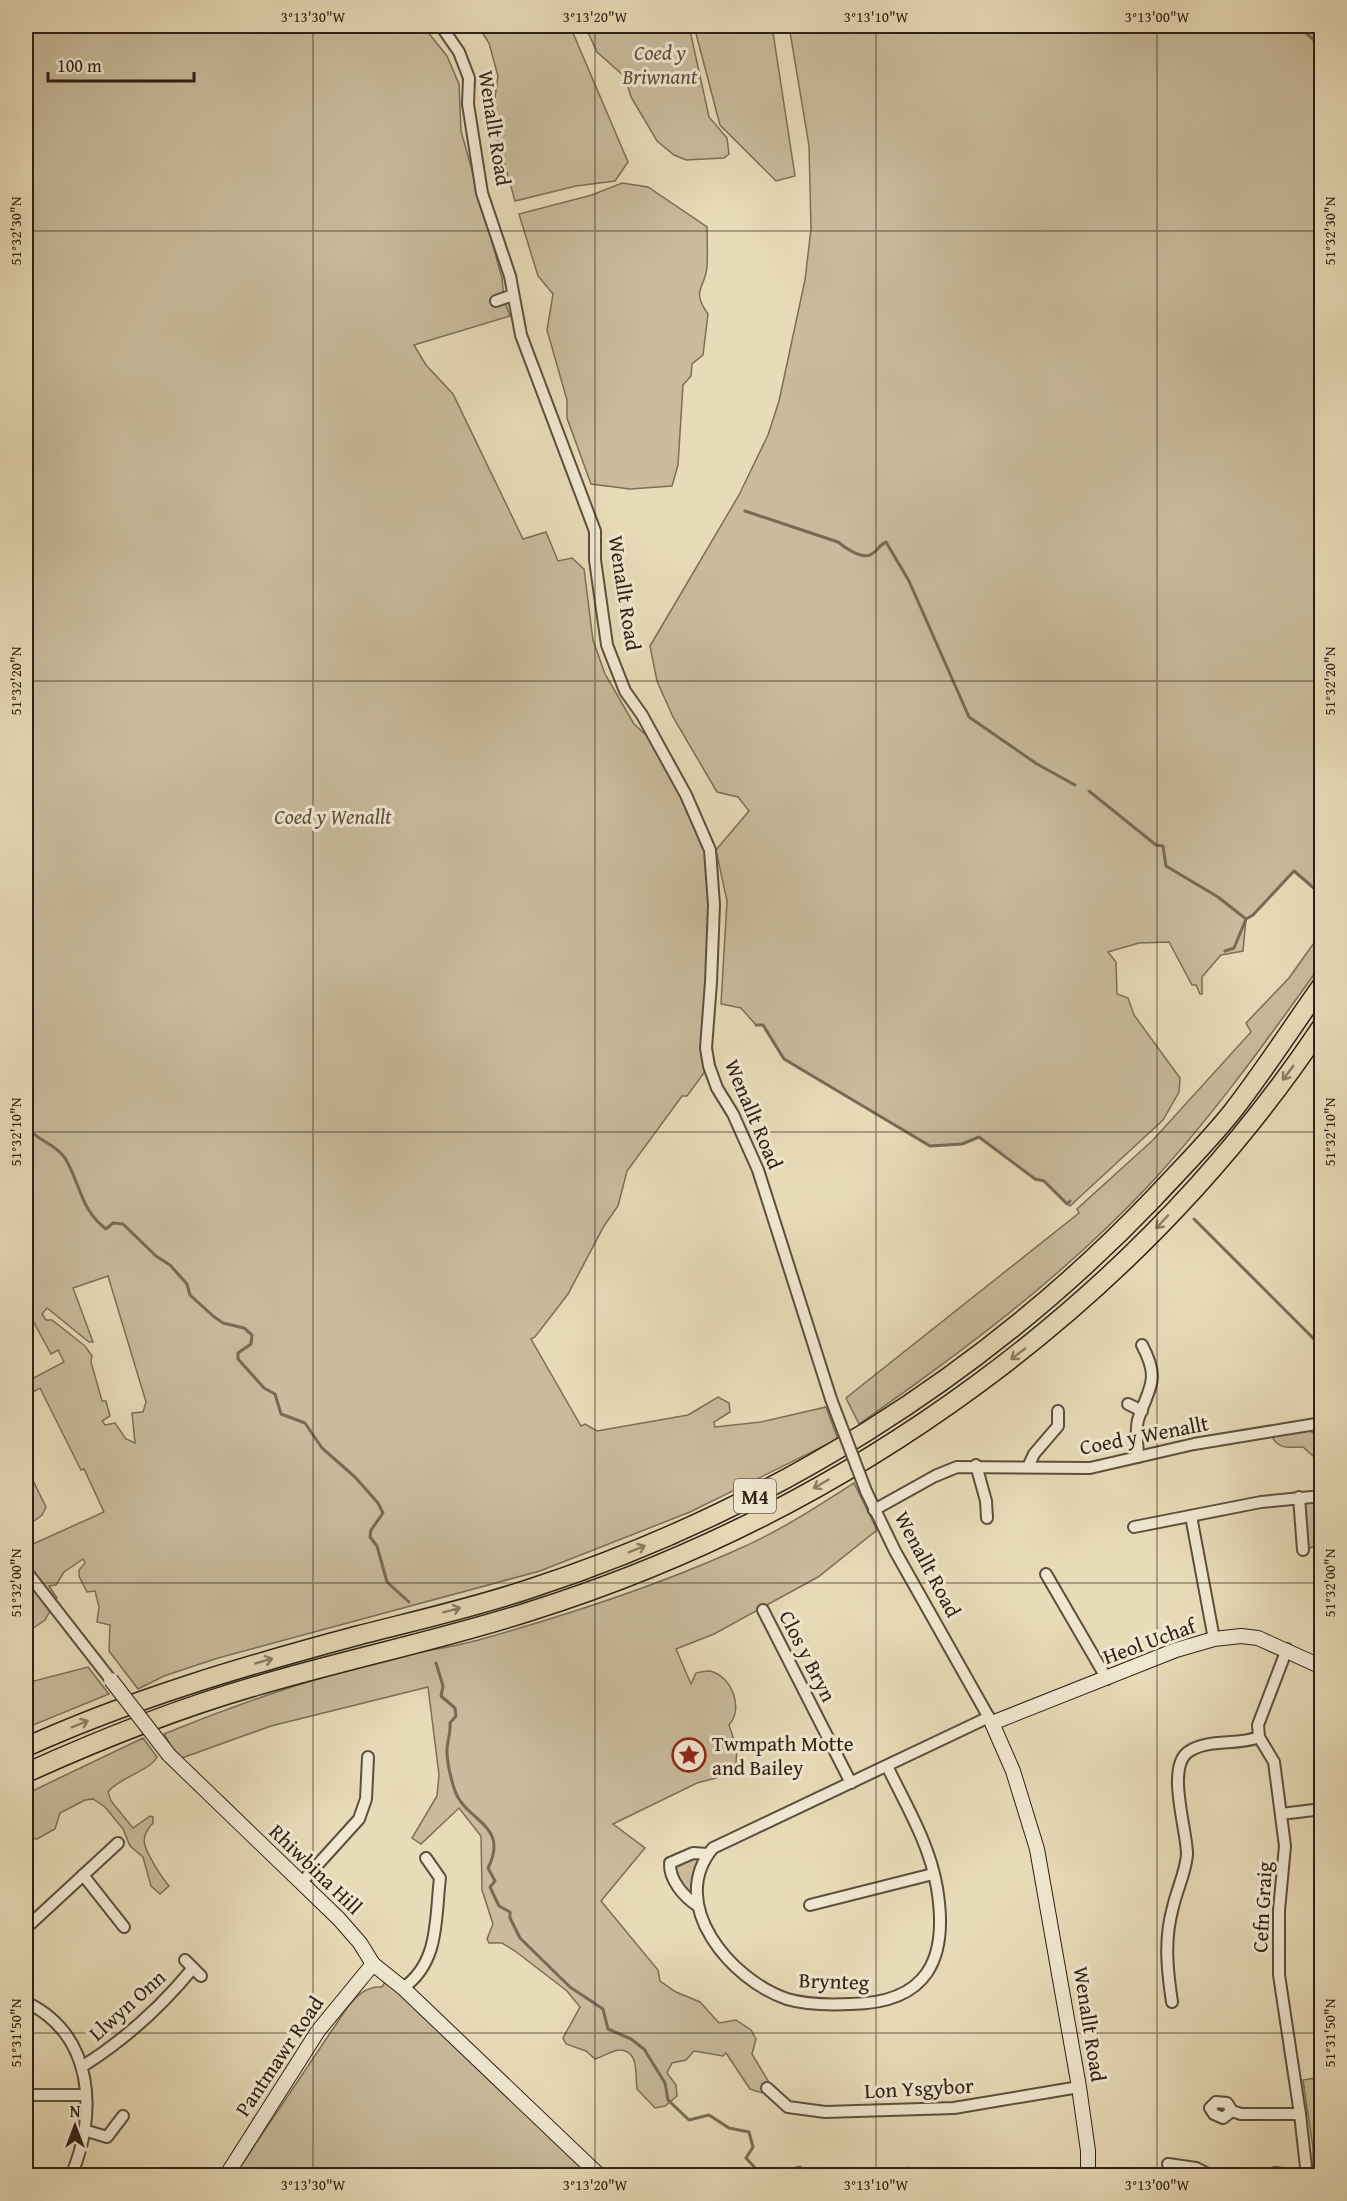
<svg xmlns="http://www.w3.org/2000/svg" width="1347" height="2201" font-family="'Gentium Book Plus',serif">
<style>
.green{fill:#c9bb9c;stroke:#7c6e58;stroke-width:1.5;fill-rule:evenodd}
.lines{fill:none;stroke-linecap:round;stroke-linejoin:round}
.stream{stroke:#786a55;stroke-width:3}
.street-casing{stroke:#5d4f3d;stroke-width:14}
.secondary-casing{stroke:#2f2014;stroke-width:16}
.highway-casing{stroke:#2f2014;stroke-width:21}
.street{stroke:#f0e8d1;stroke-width:10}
.secondary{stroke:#f0e8d1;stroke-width:14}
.highway{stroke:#e8dbb8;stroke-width:18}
.street-bridge-casing{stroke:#5d4f3d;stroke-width:14;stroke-linecap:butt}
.secondary-bridge-casing{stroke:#2f2014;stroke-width:16;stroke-linecap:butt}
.street-bridge{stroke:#f0e8d1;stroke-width:10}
.secondary-bridge{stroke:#f0e8d1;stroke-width:14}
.oneway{stroke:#8c7e66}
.ticks{fill:none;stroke:#2f2014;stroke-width:1.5;stroke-opacity:0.45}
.labels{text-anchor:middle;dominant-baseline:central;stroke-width:6;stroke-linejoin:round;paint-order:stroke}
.shield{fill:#f0e8d1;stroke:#695c4d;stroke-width:1.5}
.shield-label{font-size:20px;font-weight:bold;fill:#2f2014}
.park-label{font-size:21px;font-style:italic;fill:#5d4e3d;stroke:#f0e8d1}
.street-label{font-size:21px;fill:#2f2014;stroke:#f0e8d1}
.poi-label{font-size:21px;fill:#2f2014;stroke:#f0e8d1;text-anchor:start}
.neatline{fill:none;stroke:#2f2014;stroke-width:2}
.ticks-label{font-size:15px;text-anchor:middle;fill:#2f2014}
</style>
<rect width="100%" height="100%" fill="#e8dbb8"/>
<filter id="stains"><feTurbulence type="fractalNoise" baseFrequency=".00333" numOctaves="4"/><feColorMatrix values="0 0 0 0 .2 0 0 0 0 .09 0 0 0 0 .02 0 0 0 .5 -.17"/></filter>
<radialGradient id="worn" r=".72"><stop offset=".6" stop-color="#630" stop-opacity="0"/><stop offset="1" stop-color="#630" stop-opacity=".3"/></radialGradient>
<g class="green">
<path d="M26 26H423L447 56 459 84 461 131 502 278 504 300 510 316 414 345 426 365 453 394 523 539 546 532 558 561 572 558 584 569 593 640 605 674 634 724 659 747 710 850 709 1066 687 1096H682L627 1171 618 1206 604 1226 568 1294 535 1337 531 1339 581 1426 585 1424 597 1431 688 1415 718 1397 729 1403 730 1412 714 1422 715 1427 761 1422 826 1407 838 1439 690 1512 540 1571 218 1658 164 1676 138 1689 109 1651 110 1625 97 1622 99 1607 95 1591 87 1592 79 1576V1570L85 1563 83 1559 64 1572 56 1585 49 1586 57 1598 45 1620 32 1629 26 1641V1531L33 1544 104 1512 84 1469 81 1470 40 1388 26 1396V1382L64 1362 58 1350 51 1354 26 1308ZM108 1276 146 1402 143 1412 132 1413 135 1443 126 1439 115 1423 105 1425 102 1421 110 1416 106 1401H102L91 1362 92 1356 85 1346 52 1320H46L42 1314 47 1308 89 1342H93L73 1288Z"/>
<polygon points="478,26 570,26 628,162 615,181 576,186 515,201 492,119 498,76 489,43"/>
<polygon points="585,26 689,26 709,117 727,138 729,154 724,158 686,160 674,155 657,141 631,97 625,77 597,52"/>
<polygon points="694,26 772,26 795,176 776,181 720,125"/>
<polygon points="789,26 1321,26 1321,895 1294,871 1253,915 1246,919 1243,951 1221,955 1202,977 1202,994 1200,994 1196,985 1192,985 1169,942 1139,943 1108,952 1116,962 1117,994 1128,998 1134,1015 1180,1078 1179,1092 1163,1120 1070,1206 1044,1181 1035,1179 979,1137 962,1144 930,1146 784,1059 763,1025 756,1025 741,1008 721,1004 727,901 716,850 749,811 738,797 717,792 673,717 657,681 650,646 739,495 768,435 779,401 805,280 811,229 809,146"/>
<path d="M622 183 648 187 707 227C707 240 708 253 707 266 706 288 690 289 708 314L703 355 692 364 691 376 683 385 678 465 672 486 630 489 591 484 567 418V400L547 330 553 294 538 276 519 214 592 195Z"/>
<path d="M1321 933V963L1318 969C1265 1043 1212 1117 1150 1184 1063 1277 962 1352 859 1424L846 1398 1079 1213 1077 1209 1153 1140 1251 1032 1246 1023 1289 978Z"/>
<path d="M1300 1427 1321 1436V1463L1303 1447C1286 1448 1276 1449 1270 1432Z"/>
<polygon points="26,1466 46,1507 42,1515 26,1527"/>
<path d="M854 1483 877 1530 818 1577 714 1634 676 1649 691 1684 696 1673C700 1672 706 1671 710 1671 732 1676 744 1709 729 1725L737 1749 736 1763 716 1778 697 1783 613 1824 645 1848 601 1901 658 1970 660 1981 676 1992 700 2002 719 2023 736 2020 751 2030 756 2039 752 2054 770 2084 762 2093 750 2089 726 2053 723 2056 694 2051 686 2060 672 2063 667 2073 676 2085 677 2096 665 2106 655 2108 637 2089C635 2076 640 2049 618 2050 612 2051 602 2057 595 2059L586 2051 566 2044 563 2038 580 2007 567 1991 515 1951 502 1943H489L487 1939 493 1924 482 1890 481 1836 459 1808 421 1844 412 1838 437 1796 439 1775 428 1687 271 1726 179 1759 164 1734C239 1703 319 1676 398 1657 426 1650 455 1647 482 1639 567 1615 651 1588 732 1552 775 1534 815 1508 854 1483Z"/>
<polygon points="1321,1496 1321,1528 1313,1547 1303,1550 1299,1497"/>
<polygon points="88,1667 109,1694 26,1728 26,1683"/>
<path d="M143 1738 157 1757C150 1771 118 1778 108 1792L111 1801 133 1828 150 1816 153 1817V1823C137 1840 146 1849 155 1866 160 1874 163 1879 169 1886L160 1894 151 1886 143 1857 130 1846 123 1829 105 1807 93 1799 85 1800 60 1813 55 1829 37 1839 26 1837V1794Z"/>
<polygon points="708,1854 695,1895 686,1898 670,1863"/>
<path d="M389 1976 600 2176H234L347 2008C357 1996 365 1986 382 1987Z"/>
<polygon points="1321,2077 1321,2175 1313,2175 1313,2148 1303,2080"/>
</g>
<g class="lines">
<g class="stream">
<polyline points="1298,26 1314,40 1322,40"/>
<path d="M745 511 838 542C844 547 861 559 870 555 877 552 879 545 886 542L909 581 969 717 1037 764 1075 785"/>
<polyline points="1089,791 1156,845 1163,846 1166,866 1218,897 1246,919"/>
<polyline points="1225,951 1234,948 1246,919 1253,915 1294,871 1322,895"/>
<polyline points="756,1025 763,1025 784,1059 930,1146 962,1144 979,1137 1035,1179 1044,1181 1067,1204 1070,1201"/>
<path d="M26 1126C35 1140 55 1143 65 1158 81 1185 80 1209 106 1229L113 1223 123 1224 156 1256 170 1265 187 1284 190 1295 213 1316 223 1323 244 1328 252 1335 251 1344 238 1353V1359L264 1388 275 1394 281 1414 305 1423 322 1448 355 1477 378 1503 383 1513 371 1530 370 1537 377 1546 387 1582 409 1602"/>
<polyline points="1194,1219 1322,1347"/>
<path d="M436 1663 443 1686 441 1696 455 1708 456 1716 450 1723C451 1734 447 1741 447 1750 447 1763 451 1779 455 1791 466 1822 510 1824 488 1868L495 1881 490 1887 499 1906 510 1912V1918L520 1938 570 1987 603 2009 608 2029 631 2039 644 2049 665 2083 668 2100 689 2120 709 2115 729 2128 749 2132 753 2147 746 2158 758 2171 768 2176"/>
<polyline points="797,2176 796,2168 800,2167 813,2176"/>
<path d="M888 2176 908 2168C920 2173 932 2169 943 2176"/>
</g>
<defs>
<g id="street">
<polyline points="441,26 459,52 469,78 468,104 482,193 510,276 521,335 595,531 595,560 607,645 625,691 642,715 686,795 710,850 714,905 711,982 706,1048 709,1066 717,1088 733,1114 758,1170 831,1399"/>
<polyline points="496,301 513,295"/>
<polyline points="1128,1404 1142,1411"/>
<path d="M1138 1457C1138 1446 1135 1431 1138 1420 1149 1386 1161 1381 1142 1345"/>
<polyline points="976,1465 986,1501 987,1518"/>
<polyline points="1028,1467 1034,1454 1058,1426 1058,1411"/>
<polyline points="866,1491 895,1551 992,1723"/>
<polyline points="1299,1497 1303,1550"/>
<polyline points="874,1510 935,1476 957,1467 1090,1468 1194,1444 1322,1423"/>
<polyline points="1191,1516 1214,1639"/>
<polyline points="1134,1527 1261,1502 1322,1496"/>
<polyline points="26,1571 111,1680"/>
<polyline points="1046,1574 1107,1679"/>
<polyline points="763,1610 851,1783"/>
<polyline points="1287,1649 1258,1725 1259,1737 1274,1762 1285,1846 1279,1910 1279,1975 1300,2114 1307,2176"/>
<path d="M887 1766C906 1805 930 1845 937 1888 949 1960 927 2003 851 2004 830 2005 807 2005 787 1999 731 1980 666 1904 713 1848L989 1717"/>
<polyline points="1281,1814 1322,1809"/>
<polyline points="83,1875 124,1927"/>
<polyline points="301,1883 359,1819 366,1799 368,1757"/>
<polyline points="810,1905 933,1874"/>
<path d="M698 1906C684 1897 669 1880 670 1863L693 1853 708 1854"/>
<polyline points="26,1928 118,1843"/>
<polyline points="185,1960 201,1976"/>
<path d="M403 1988C440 1962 435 1918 440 1878L426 1858"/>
<path d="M26 2002C94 2035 98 2113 71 2176"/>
<path d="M1172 2002C1167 1969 1164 1939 1173 1907 1177 1889 1186 1872 1187 1854 1187 1830 1166 1768 1188 1752 1207 1738 1238 1746 1259 1737"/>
<path d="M83 2066C126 2039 161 2007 193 1968"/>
<polyline points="767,2088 788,2107 825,2112 954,2108 1079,2087"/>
<polyline points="26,2095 86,2095"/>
<polyline points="1232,2111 1223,2118 1214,2114 1210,2108 1216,2102 1227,2103 1232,2111 1241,2114 1300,2114"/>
<polyline points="87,2131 107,2137 123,2116"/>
<polyline points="1168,2164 1196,2168 1212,2176"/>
<polyline points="1269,2176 1275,2173 1299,2176"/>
</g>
<g id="secondary">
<polyline points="169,1755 339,1919 360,1943 373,1964 403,1988 600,2176"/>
<polyline points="226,2176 318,2031 373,1964"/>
<polyline points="1088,2176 1088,2151 1079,2087 1037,1849 1013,1771 992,1723 1176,1650 1214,1639 1241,1636 1258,1638 1322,1667"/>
</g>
<g id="highway">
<path d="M26 1747C132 1699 244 1666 356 1636 414 1621 472 1608 529 1589 766 1512 982 1378 1154 1198 1180 1170 1208 1142 1232 1112 1264 1071 1292 1027 1322 985"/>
<path d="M26 1773C101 1739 176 1709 256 1686 347 1659 441 1640 531 1611 849 1511 1136 1304 1322 1026"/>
</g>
</defs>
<use href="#street" class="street-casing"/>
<use href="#secondary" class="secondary-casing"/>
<use href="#highway" class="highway-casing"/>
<use href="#street" class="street"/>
<use href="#secondary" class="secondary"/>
<use href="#highway" class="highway"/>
<defs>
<polyline id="street-bridge" points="831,1399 866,1491"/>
<polyline id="secondary-bridge" points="111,1680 169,1755"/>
</defs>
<use href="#street-bridge" class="street-bridge-casing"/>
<use href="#secondary-bridge" class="secondary-bridge-casing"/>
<use href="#street-bridge" class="street-bridge"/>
<use href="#secondary-bridge" class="secondary-bridge"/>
</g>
<defs><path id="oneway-shaft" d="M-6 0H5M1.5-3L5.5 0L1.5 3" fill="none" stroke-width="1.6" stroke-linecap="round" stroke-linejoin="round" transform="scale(1.5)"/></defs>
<g class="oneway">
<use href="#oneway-shaft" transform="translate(1288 1073) rotate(126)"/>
<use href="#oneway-shaft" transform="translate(1162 1222) rotate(133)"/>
<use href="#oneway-shaft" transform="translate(1018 1354) rotate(142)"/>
<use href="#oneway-shaft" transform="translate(821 1484) rotate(150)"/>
<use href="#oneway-shaft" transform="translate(637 1549) rotate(-22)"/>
<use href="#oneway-shaft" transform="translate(452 1610) rotate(-15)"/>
<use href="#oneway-shaft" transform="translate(264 1661) rotate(-16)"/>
<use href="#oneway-shaft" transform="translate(80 1724) rotate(-22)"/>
</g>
<path class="ticks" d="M32 26V2176M313 26V2176M595 26V2176M876 26V2176M1157 26V2176M26 231H1322M26 681H1322M26 1132H1322M26 1583H1322M26 2033H1322"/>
<defs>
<symbol id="sight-ring" viewBox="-11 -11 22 22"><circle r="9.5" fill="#f0e8d1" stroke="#8f2418" stroke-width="1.5"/><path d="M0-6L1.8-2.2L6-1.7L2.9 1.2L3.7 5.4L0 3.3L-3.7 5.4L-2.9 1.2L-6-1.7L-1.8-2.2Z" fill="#8f2418"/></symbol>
</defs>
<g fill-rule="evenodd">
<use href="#sight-ring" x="670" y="1736" width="38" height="38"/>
</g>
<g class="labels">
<rect class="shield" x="734" y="1479" width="42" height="34" rx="4.5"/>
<g class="shield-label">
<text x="755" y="1496">M4</text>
</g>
<g class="park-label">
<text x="660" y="52">Coed y<tspan x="660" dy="24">Briwnant</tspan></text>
<text x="333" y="816">Coed y Wenallt</text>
</g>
<g class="street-label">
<text transform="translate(495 128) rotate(81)">Wenallt Road</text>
<text transform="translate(625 593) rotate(81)">Wenallt Road</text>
<text transform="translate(754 1114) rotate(67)">Wenallt Road</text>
<text transform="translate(1144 1435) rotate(-11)">Coed y Wenallt</text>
<text transform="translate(928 1564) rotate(62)">Wenallt Road</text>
<text transform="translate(1149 1641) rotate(-20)">Heol Uchaf</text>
<text transform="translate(808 1656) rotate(63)">Clos y Bryn</text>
<text transform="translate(316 1869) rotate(44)">Rhiwbina Hill</text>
<text transform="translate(1262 1907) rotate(-87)">Cefn Graig</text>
<text transform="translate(834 1981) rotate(2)">Brynteg</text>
<text transform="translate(127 2005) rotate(-42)">Llwyn Onn</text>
<text transform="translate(1090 2024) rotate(81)">Wenallt Road</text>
<text transform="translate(279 2056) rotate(-56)">Pantmawr Road</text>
<text transform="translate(919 2088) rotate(-3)">Lon Ysgybor</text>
</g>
<g class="poi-label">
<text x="712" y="1743">Twmpath Motte<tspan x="712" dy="24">and Bailey</tspan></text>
</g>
</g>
<rect width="1347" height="2201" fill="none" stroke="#e8dbb8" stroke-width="66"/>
<g transform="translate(75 2126)" stroke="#f0e8d1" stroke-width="4.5" paint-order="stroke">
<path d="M0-4.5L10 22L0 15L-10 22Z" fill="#2f2014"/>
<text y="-9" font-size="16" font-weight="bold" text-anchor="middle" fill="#2f2014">N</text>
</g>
<path d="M48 72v9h146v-9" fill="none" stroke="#2f2014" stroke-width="3"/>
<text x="57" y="72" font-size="18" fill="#2f2014" stroke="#f0e8d1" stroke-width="4.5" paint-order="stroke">100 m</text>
<rect x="33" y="33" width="1281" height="2135" class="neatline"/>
<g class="ticks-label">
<text x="313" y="22">3°13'30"W</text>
<text x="595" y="22">3°13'20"W</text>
<text x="876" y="22">3°13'10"W</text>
<text x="1157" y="22">3°13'00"W</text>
<text transform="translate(16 231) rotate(-90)" y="5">51°32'30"N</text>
<text transform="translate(1330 231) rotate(-90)" y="5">51°32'30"N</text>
<text transform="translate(16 681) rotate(-90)" y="5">51°32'20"N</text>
<text transform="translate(1330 681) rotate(-90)" y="5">51°32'20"N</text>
<text transform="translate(16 1132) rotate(-90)" y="5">51°32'10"N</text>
<text transform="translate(1330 1132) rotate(-90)" y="5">51°32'10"N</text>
<text transform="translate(16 1583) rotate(-90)" y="5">51°32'00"N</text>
<text transform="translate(1330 1583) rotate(-90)" y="5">51°32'00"N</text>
<text transform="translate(16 2033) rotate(-90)" y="5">51°31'50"N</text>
<text transform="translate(1330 2033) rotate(-90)" y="5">51°31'50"N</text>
<text x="313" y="2190">3°13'30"W</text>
<text x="595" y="2190">3°13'20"W</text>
<text x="876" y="2190">3°13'10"W</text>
<text x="1157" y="2190">3°13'00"W</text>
</g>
<rect width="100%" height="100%" filter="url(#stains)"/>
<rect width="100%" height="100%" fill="url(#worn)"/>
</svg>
